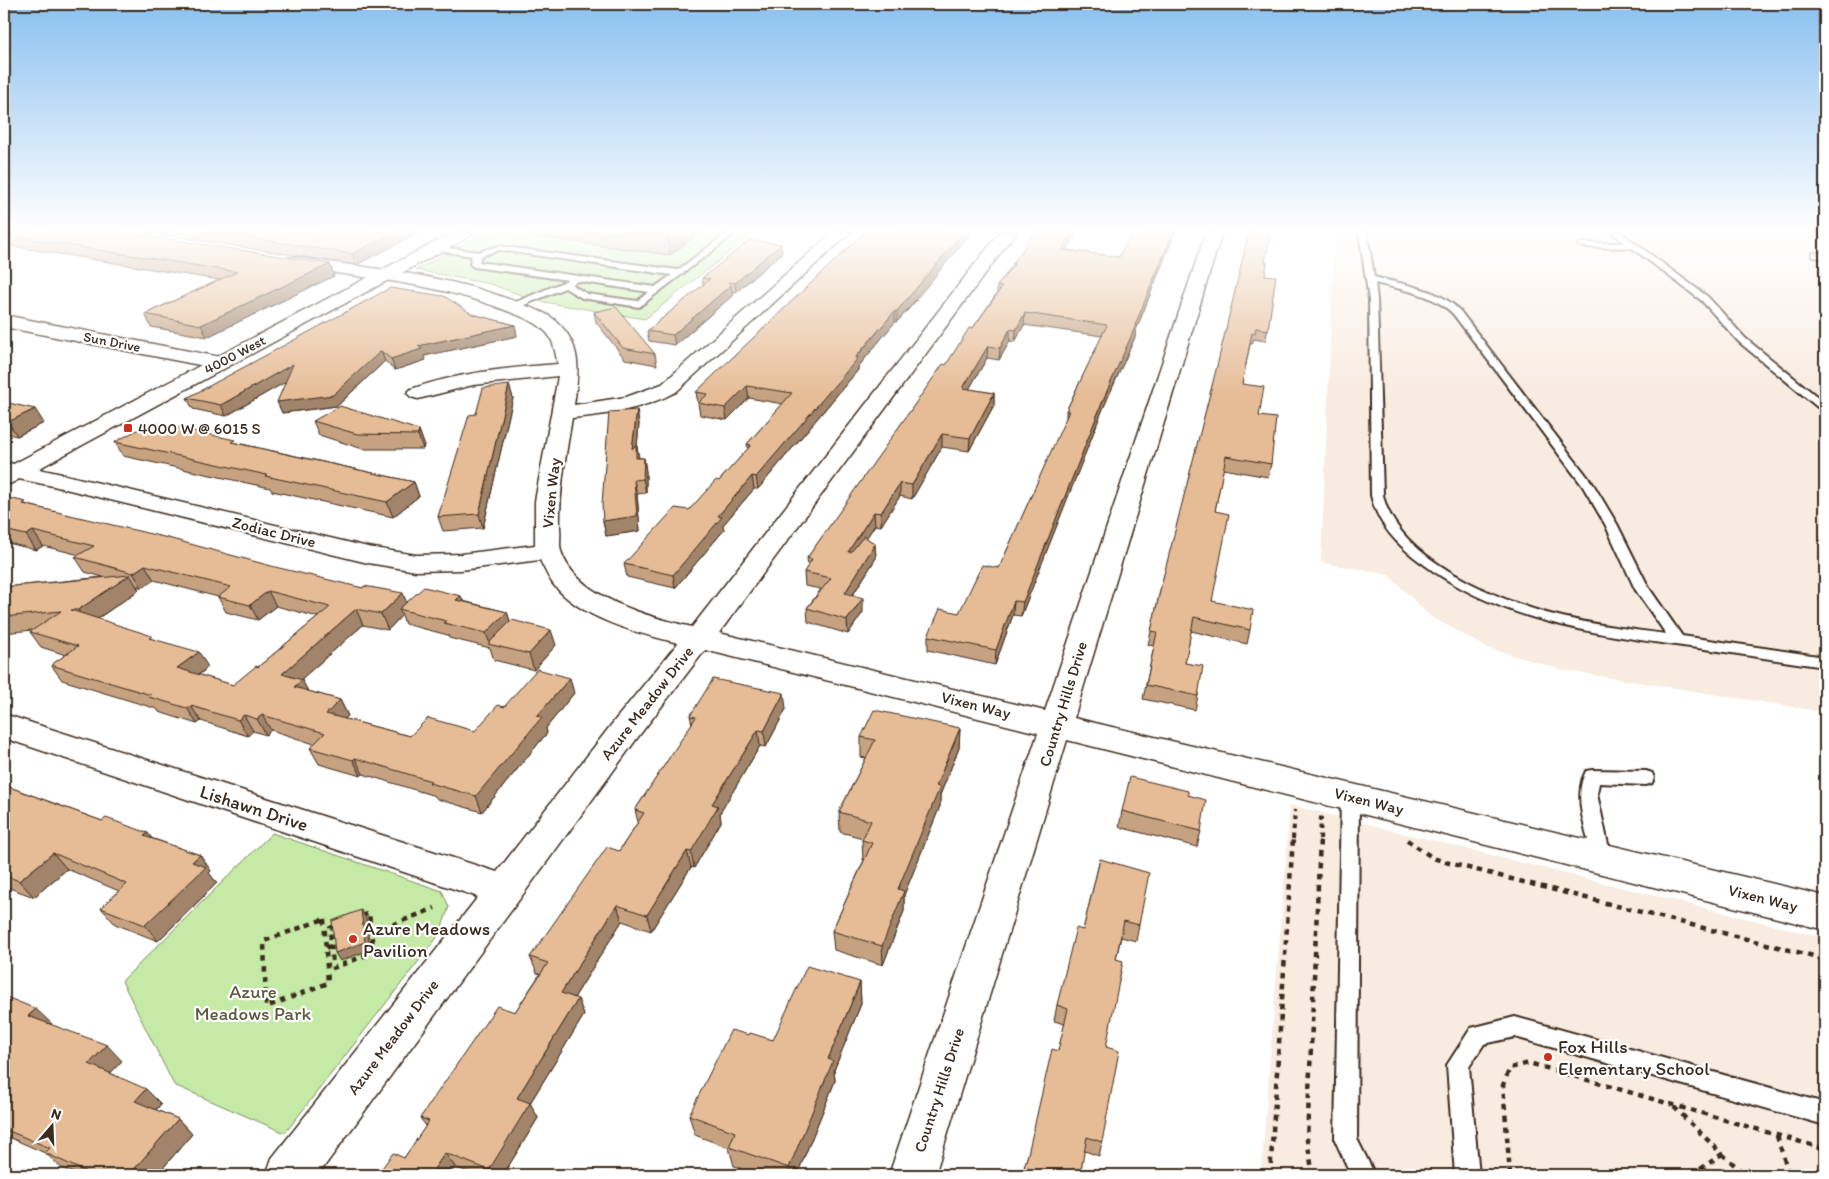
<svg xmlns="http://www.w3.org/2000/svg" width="1829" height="1179" font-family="Itim,sans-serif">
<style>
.built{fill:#f8ebe0}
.green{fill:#c4eaa5;stroke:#808a62}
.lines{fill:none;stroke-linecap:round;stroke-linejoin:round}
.service-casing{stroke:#3b2a1e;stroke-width:4}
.minor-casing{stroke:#3b2a1e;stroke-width:3}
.tertiary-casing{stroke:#3b2a1e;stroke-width:3}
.path-far1{stroke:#3b2a1e;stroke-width:4;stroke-dasharray:4.5 4.5;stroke-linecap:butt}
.path{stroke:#3b2a1e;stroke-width:4.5;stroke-dasharray:5.5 5.5;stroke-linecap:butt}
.service{fill:#fff;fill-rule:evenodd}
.minor{fill:#fff;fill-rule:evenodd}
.tertiary{fill:#fff;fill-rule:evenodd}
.wall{fill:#c6a281;stroke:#3b2a1e;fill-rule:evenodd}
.shaded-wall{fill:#a18469;stroke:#3b2a1e}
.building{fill:#e6bc96;stroke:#3b2a1e}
.poi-dot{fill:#c8321e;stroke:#fff;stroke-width:2}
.labels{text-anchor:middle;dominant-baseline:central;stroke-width:4.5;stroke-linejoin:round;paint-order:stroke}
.far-street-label{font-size:14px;fill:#3b2a1e;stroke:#fff}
.poi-label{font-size:16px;fill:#3b2a1e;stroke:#fff;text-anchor:start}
.street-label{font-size:16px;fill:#3b2a1e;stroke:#fff}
.near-street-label{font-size:19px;fill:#3b2a1e;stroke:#fff}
.near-poi-label{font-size:19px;fill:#3b2a1e;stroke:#fff;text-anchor:start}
.near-park-label{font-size:19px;fill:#5d5a40;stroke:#fff}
</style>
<rect width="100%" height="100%" fill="#fff"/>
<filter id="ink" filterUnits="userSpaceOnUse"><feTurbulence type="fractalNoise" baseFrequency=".02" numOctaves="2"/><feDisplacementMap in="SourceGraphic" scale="10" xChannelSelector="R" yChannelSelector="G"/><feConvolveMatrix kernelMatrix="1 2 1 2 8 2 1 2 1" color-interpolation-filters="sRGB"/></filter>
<g filter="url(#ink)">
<g class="built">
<polygon points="1335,232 1825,232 1825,712 1563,670 1486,647 1430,616 1389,575 1321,562"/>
<polygon points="1290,805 1825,938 1825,1175 1261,1175"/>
</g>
<g class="green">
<polygon points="486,232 755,232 645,319 538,301 490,284 416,270"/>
<polygon points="272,833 442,891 449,907 439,935 285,1133 174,1085 122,981"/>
</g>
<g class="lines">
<defs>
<g id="service">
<path d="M728 232H737L639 307 582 298 565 288 517 308H511V304L568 280 474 267 470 264 472 256 435 250 431 248 435 246 477 252 499 246 678 270ZM499 250 672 275 655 287 479 262 481 256ZM577 281 649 292 637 301 587 294 572 285Z"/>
<path d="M1359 232H1367L1374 277C1403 285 1439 288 1460 311L1593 484 1617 524 1649 588 1682 636 1825 657V667C1780 661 1735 653 1690 647 1596 634 1500 622 1422 563 1398 546 1377 524 1371 495L1369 300ZM1375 283C1402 290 1434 293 1454 315L1582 485 1605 524 1635 589 1666 634C1627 629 1588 624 1550 614 1495 599 1396 557 1383 495L1377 300Z"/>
<polygon points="1611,232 1620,232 1708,297 1745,338 1825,403 1825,411 1821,410 1739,342 1702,301 1632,248 1582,247 1578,245 1582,243 1625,243"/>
<polygon points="1812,253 1825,254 1825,258 1812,257"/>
<path d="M1592 770 1646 771 1652 773 1654 778 1652 783 1646 785 1599 783 1597 794 1611 858 1608 863 1602 866 1596 863 1593 858C1587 832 1572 797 1586 771Z"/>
<polygon points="1350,789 1356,791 1359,796 1357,1139 1375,1175 1351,1175 1335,1140 1341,796 1344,791"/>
<polygon points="1515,1017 1825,1103 1825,1125 1515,1037 1484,1044 1469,1067 1479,1175 1455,1175 1447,1065 1471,1028"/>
</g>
<g id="minor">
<path d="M833 232H851L676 392C643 409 608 415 572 418 566 455 559 491 560 528 561 535 559 545 561 551 576 598 650 617 692 627L1000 232H1016L719 633 1045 711 1206 232H1222L1074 718 1825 896V930L1067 740 935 1175H889L1038 733 705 650 638 737 318 1175H266L272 1158 478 897 4 738V714L497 872 615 720 678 643C637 633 581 619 553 584 548 577 544 568 540 560L461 570 416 571 368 563 53 486 4 476V462L53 472 368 547 416 555 461 554 535 545V501L558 376 473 385 418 399 411 397 407 393 411 389C459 372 507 368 558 364 555 353 554 340 546 332 537 322 522 317 510 312 442 284 366 278 294 267L288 266 286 262 288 258 294 257C370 269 450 274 521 304 535 309 551 314 561 326 583 349 578 377 574 405L626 397 662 384Z"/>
<polygon points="4,315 220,357 227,359 230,363 227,367 220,369 4,327"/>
</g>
<polygon id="tertiary" points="454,232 474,232 472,235 12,483 4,485 4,469"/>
</defs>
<use href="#service" class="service-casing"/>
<use href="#minor" class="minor-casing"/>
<use href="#tertiary" class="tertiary-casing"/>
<g class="path-far1">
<polyline points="1293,839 1295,810"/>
<polyline points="1320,839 1321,816"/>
</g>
<g class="path">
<polyline points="1407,840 1433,858 1449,863 1825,959"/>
<polyline points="362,916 369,913 371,933"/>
<polygon points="324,919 328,983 266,1007 264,941"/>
<polyline points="335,926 330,928 333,968 374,952 371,933 435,908"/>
<polyline points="326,948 331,946"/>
<polyline points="1674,1107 1722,1154 1692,1175"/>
<polyline points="1777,1136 1789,1175"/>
<polyline points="1722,1154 1746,1175"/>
<polyline points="1270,1175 1293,838"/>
<polyline points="1315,1175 1312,1169 1307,1140 1320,838"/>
<polyline points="1510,1175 1503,1085 1510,1068 1529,1063 1825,1149"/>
</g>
<use href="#service" class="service"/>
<use href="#minor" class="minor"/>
<use href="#tertiary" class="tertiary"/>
</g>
<g class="wall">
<polygon points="4,232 330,264 334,276 207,337 151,327 145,314 219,280 4,245"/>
<polygon points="146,232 421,232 356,265"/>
<polygon points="529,232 701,232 670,255 530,236"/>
<polygon points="1077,232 1067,250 1119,257 1132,232 1175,232 1136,330 1135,337 1102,411 1021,616 1013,615 995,665 928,650 928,636 959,613 999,568 1066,420 1066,411 1102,336 1024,325 1015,342 1010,341 999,360 987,358 969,389 994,393 994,405 969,451 942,447 912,499 900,496 881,526 875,525 866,538 875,544 876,558 853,595 863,612 848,634 808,622 807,608 821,589 805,586 804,572 808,566 807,558 973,328 997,293 997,286 1013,265 1013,263"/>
<polygon points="782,253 736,292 732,291 733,295 675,345 649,341 647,331 703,285 702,278"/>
<polygon points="1265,262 1265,275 1268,330 1265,341 1254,339 1252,344 1250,344 1242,384 1259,416 1271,464 1268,477 1223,469 1215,511 1212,601 1250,630 1247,644 1191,631 1185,663 1198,696 1195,710 1143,699 1154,646 1148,645 1162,582"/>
<polygon points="917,300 897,322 895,322 858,367 858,370 758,489 754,489 723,525 724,530 675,588 627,577 624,564 689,510 719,481 748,449 747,444 783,404 749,398 727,420 700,415 696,392"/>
<polygon points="594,312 655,354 657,365 625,359 596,322"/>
<polygon points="472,314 515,325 517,336 424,356 426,360 395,370 385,361 337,406 282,413 285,382 226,416 193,409 187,398"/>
<polygon points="509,385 513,398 483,528 443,531 438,517 476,414"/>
<polygon points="4,402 44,423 17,436 4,433"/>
<polygon points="637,410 639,424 637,447 639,458 644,458 646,472 646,493 637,494 640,531 606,536 603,521"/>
<polygon points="313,421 419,430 424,444 423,449 363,449 319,435"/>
<polygon points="115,442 237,443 414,482 419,496 393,517 272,491 270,488 123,456"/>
<path d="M4 497 28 505 406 602 461 596 463 601 507 612 510 621 556 645 534 670 494 660 490 648 449 638 448 635 405 624 402 615 388 630 363 625 301 679 308 691 340 700 348 716 345 719 410 736 475 731 504 707 574 693 546 728 547 733 482 812 437 799 435 796 363 774 361 776 319 764 310 748 314 744 271 730 266 735 253 731 248 736 201 721 197 724 159 712 157 709 62 680 51 665 66 655 41 647 30 632 32 630 4 633V587L103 577 85 572 75 557 80 555 43 546 36 550 4 542ZM154 580 218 597 226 612 258 620 276 606 318 617 258 667 233 685 199 675 208 667 155 640 97 619 139 590 137 586 142 588Z"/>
<polygon points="786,709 766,747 760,746 720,813 721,822 694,868 691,867 651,931 622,921 574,998 578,999 584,1015 530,1103 538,1118 503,1175 476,1175 455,1167 404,1158 426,1126 420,1118 515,1012 540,974 537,973 530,957 619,851 638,822 635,810 692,724 690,716"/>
<polygon points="960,728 959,748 940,795 940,806 904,895 904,911 883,965 834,950 832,931 864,860 863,860 862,840 863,838 840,832 839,812 866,758 861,757 861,737"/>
<polygon points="4,785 102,821 200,855 211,871 209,873 217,883 158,941 115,924 101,908 119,891 67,869 34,897 4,886"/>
<polygon points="1188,795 1201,831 1197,847 1119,827 1122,811"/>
<polygon points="1100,859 1139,925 1136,941 1121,937 1116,959 1106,1047 1102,1142 1099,1156 1085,1151 1022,1175 1058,1051 1065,1024 1054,1021 1057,1005 1083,930"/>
<polygon points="860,982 861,1004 834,1070 835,1081 797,1175 758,1175 734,1166 729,1148 695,1135 689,1115 749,1035 773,1040"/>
<polygon points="4,996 52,1024 51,1025 122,1061 110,1073 161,1104 156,1110 178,1119 192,1134 157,1175 79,1175 62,1168 45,1153 4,1135 4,1080 6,1078 4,1077"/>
</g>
<g class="shaded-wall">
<polygon points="395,232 421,232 356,265 352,254"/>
<polygon points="667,232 701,232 670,255"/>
<polygon points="964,232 972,232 897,322 897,311"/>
<polygon points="1072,232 1077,232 1061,260 1062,250"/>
<polygon points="1173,232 1175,232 1136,330 1135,337 1102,411 1021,616 1023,602 1104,398"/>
<polygon points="781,244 782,253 736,292 735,283"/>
<polygon points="330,264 334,276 207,337 201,325"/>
<polygon points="731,285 733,295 675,345 673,335"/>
<polygon points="895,311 895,322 858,367 858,370 758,489 756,477"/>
<polygon points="1025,313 1024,325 1015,342 1016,330"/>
<polygon points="515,325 517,336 424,356 426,360 395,370 391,359 418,346"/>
<polygon points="1010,329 1010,341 999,360 1000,348"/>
<polygon points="988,346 987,358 963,400 963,388"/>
<polygon points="381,351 385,361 337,406 282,413 277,402"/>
<polygon points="293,364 298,375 226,416 221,405"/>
<polygon points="509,385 513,398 483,528 479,514"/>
<polygon points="747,386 749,398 727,420 725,408"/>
<polygon points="994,393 994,405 969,451 970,438"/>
<polygon points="35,409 44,423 17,436 8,422"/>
<polygon points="637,410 639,424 637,447 639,459 639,473 632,449"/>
<polygon points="419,430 424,444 423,449 418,435"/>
<polygon points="942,434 942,447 912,499 912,485"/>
<polygon points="644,458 646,472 646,493 643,479"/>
<polygon points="752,476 754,489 723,525 724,530 675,588 673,575 718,516"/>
<polygon points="634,480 637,494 640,531 606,536 603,521"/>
<polygon points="414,482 419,496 393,517 387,502"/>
<polygon points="900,483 900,496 881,526 881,513"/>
<polygon points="874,512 875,525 849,565 848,552"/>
<polygon points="33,531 43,546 36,550 26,535"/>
<polygon points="875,544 876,558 845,607 845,593"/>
<polygon points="145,565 154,580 142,588 133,573"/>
<polygon points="130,575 139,590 88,625 78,610"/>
<polygon points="268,591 276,606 258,620 250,605"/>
<polygon points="403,593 409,609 399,609 402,615 388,630 381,614"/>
<polygon points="461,596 466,611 456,600"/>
<polygon points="863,598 863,612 848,634 847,620"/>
<polygon points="1014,601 1013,615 995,665 996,650"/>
<polygon points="356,609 363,625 290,689 282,674"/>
<polygon points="507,612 512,627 490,644 486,633"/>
<polygon points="551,630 556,645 534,670 529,654"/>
<polygon points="199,652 208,667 187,684 177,668"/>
<polygon points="570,678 574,693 546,728 547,733 482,812 476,796 537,716"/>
<polygon points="302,680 310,695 294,687"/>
<polygon points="784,693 786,709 766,747 764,731"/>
<polygon points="340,700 348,716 334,729 326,714"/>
<polygon points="191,706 201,721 197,724 187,708"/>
<polygon points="244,715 253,731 248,736 238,720"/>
<polygon points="262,715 271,730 266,735 257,719"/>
<polygon points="960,728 959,748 940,795 940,806 904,895 904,911 883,965 882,946 898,889 936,786"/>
<polygon points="758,730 760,746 720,813 721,822 694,868 691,852 712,804"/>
<polygon points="355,758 363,774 361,776 353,760"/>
<polygon points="148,833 160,849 144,836"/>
<polygon points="687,851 691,867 651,931 647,915"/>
<polygon points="53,853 67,869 34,897 19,881"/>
<polygon points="200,855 211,871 209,873 217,883 158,941 145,925 192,862"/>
<polygon points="617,905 622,921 567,1009 561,993"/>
<polygon points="361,910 366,918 370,950 340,961 335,953"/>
<polygon points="860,982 861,1004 834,1070 835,1081 797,1175 790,1175 789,1168 828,1059"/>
<polygon points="578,999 584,1015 530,1103 538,1118 503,1175 493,1175 489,1170 517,1098"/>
<polygon points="36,1009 52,1024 44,1032 28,1016"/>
<polygon points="107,1045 122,1061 105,1079 89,1064"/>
<polygon points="146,1089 161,1104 150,1116 135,1101"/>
<polygon points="178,1119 192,1134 157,1175 129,1175"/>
<polygon points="445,1153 455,1167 449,1175 430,1175"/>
</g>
<g class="building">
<polygon points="4,232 124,232 330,264 201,325 145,314 237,272 4,235"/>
<polygon points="213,232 395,232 352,254"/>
<polygon points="865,232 964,232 897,311 895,311 855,358 858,358 756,477 752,476 718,516 722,517 673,575 624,564 675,508 689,510 716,480 719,481 751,445 747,444 792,393 747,386 725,408 698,403 708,394 696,392"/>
<polygon points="1035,232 1072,232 1062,250 1119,257 1132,232 1173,232 1135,325 1136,325 1104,398 1023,602 1014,601 996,650 928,636 940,609 959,613 982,565 999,568 1069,411 1066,411 1107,325 1025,313 1016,330 1010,329 1000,348 988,346 963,388 994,393 970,438 942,434 912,485 900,483 881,513 874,512 848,552 851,552 864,536 875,544 845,593 863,598 847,620 807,608 831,578 804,572 812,559 807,558 943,364 946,365 969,328 973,328 1002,287 997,286 1015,263 1013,263"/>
<polygon points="1249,232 1271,232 1265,262 1267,262 1265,275 1276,276 1268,330 1256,328 1255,333 1252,333 1242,384 1264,387 1259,416 1276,418 1271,464 1226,456 1215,511 1229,514 1212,601 1253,610 1250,630 1194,617 1185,663 1203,666 1198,696 1146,685 1157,632 1151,631 1162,582 1218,362"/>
<polygon points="750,240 781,244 735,283 728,282 731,285 673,335 647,331 710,279 702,278"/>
<polygon points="390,288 444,296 472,314 515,325 418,346 422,349 391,359 381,351 333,395 277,402 293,364 221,405 187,398"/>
<polygon points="616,307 655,354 623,348 594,312"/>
<polygon points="509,385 479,514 438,517 469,415 476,414 483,388"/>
<polygon points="4,402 35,409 8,422 4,421"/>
<polygon points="340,406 419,430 418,435 357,434 313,421"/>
<polygon points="637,410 632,449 636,445 636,458 644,458 643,479 634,480 637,516 603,521 602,504 609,412"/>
<polygon points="152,422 235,440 231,442 414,482 387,502 265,476 267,475 115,442"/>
<polygon points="4,497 26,502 23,504 168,538 275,567 363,588 364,586 403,593 381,614 356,609 282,674 302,680 294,687 340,700 326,714 410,736 428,718 475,731 498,705 504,707 537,669 570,678 537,716 542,717 476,796 429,783 431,781 355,758 353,760 310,748 325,733 262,715 257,719 244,715 238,720 191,706 187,708 149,697 151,695 51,665 78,646 30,632 61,611 4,617 4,587 130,575 78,610 71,610 152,636 149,638 199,652 177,668 233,685 256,666 258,667 330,607 268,591 250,605 218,597 231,587 145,565 133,573 75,557 94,546 33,531 26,535 4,530"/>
<polygon points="424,587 461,596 456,600 507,612 486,633 444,623 446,621 399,609"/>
<polygon points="512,620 551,630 529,654 488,644"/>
<polygon points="713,679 784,693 764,731 758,730 712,804 718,806 691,852 687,851 647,915 617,905 561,993 578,999 517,1098 530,1103 489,1170 445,1153 430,1175 377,1175 393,1153 404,1158 429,1121 420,1118 497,1006 515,1012 548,963 530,957 607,847 619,851 644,813 635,810 696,717 690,716"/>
<polygon points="874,710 960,728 936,786 940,787 898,889 904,891 882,946 832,931 872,843 862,840 871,821 839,812 875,740 861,737"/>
<polygon points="1130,777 1188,791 1188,795 1206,800 1201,831 1122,811"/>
<polygon points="4,785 102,821 106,818 148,833 144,836 200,855 192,862 206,867 145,925 101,908 127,884 53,853 19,881 4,875"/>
<polygon points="1100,859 1149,873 1139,925 1124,921 1116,959 1123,961 1106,1047 1119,1051 1102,1142 1087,1137 1080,1175 1015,1175 1015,1173 1022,1175 1028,1154 1052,1049 1058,1051 1068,1009 1057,1005 1076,928 1083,930"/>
<polygon points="361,910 365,942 335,953 332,921"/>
<polygon points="807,966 860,982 828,1059 833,1061 789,1168 729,1147 735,1132 689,1115 731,1030 749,1035 750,1033 773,1040"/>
<polygon points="4,996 36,1009 28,1016 107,1045 89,1064 146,1089 135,1101 178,1119 129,1175 93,1175 45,1153 50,1148 4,1129 4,1080 11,1073 4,1069"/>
</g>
</g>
<linearGradient id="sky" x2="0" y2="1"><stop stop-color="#8ac0f0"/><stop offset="0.58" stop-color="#fff"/><stop offset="1" stop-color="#fff" stop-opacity="0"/></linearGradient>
<rect width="1829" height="397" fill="url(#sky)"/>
<g class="poi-dot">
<rect x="123" y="423" width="10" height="10" rx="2.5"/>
<circle cx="353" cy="939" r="5"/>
<circle cx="1548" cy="1057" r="5"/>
</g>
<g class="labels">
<g class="far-street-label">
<text transform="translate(112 342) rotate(11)">Sun Drive</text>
<text transform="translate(235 355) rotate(-28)">4000 West</text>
</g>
<g class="poi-label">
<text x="138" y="428">4000 W @ 6015 S</text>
</g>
<g class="street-label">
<text transform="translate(551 493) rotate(-84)">Vixen Way</text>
<text transform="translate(274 532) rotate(14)">Zodiac Drive</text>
<text transform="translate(647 703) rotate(-52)">Azure Meadow Drive</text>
<text transform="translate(1063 704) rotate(-73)">Country Hills Drive</text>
<text transform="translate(976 705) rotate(14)">Vixen Way</text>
<text transform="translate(1369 801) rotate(14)">Vixen Way</text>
<text transform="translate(1763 898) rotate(14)">Vixen Way</text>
<text transform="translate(393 1037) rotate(-53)">Azure Meadow Drive</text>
<text transform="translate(939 1090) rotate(-72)">Country Hills Drive</text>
</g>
<g class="near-street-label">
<text transform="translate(254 808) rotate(18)">Lishawn Drive</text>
</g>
<g class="near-poi-label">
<text x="363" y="928">Azure Meadows<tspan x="363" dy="22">Pavilion</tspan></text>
<text x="1558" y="1046">Fox Hills<tspan x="1558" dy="22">Elementary School</tspan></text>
</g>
<g class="near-park-label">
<text x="253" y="991">Azure<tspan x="253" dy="22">Meadows Park</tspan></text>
</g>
</g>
<rect width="1829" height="1179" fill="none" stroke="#fff" stroke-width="20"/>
<rect x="10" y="10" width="1809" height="1159" fill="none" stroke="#3b2a1e" stroke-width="2" filter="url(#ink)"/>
<g transform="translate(52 1126) rotate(19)" stroke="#ffffff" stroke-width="4" paint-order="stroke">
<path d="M0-4L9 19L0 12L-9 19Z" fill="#3b2a1e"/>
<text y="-8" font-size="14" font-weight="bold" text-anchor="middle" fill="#3b2a1e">N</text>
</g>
</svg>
